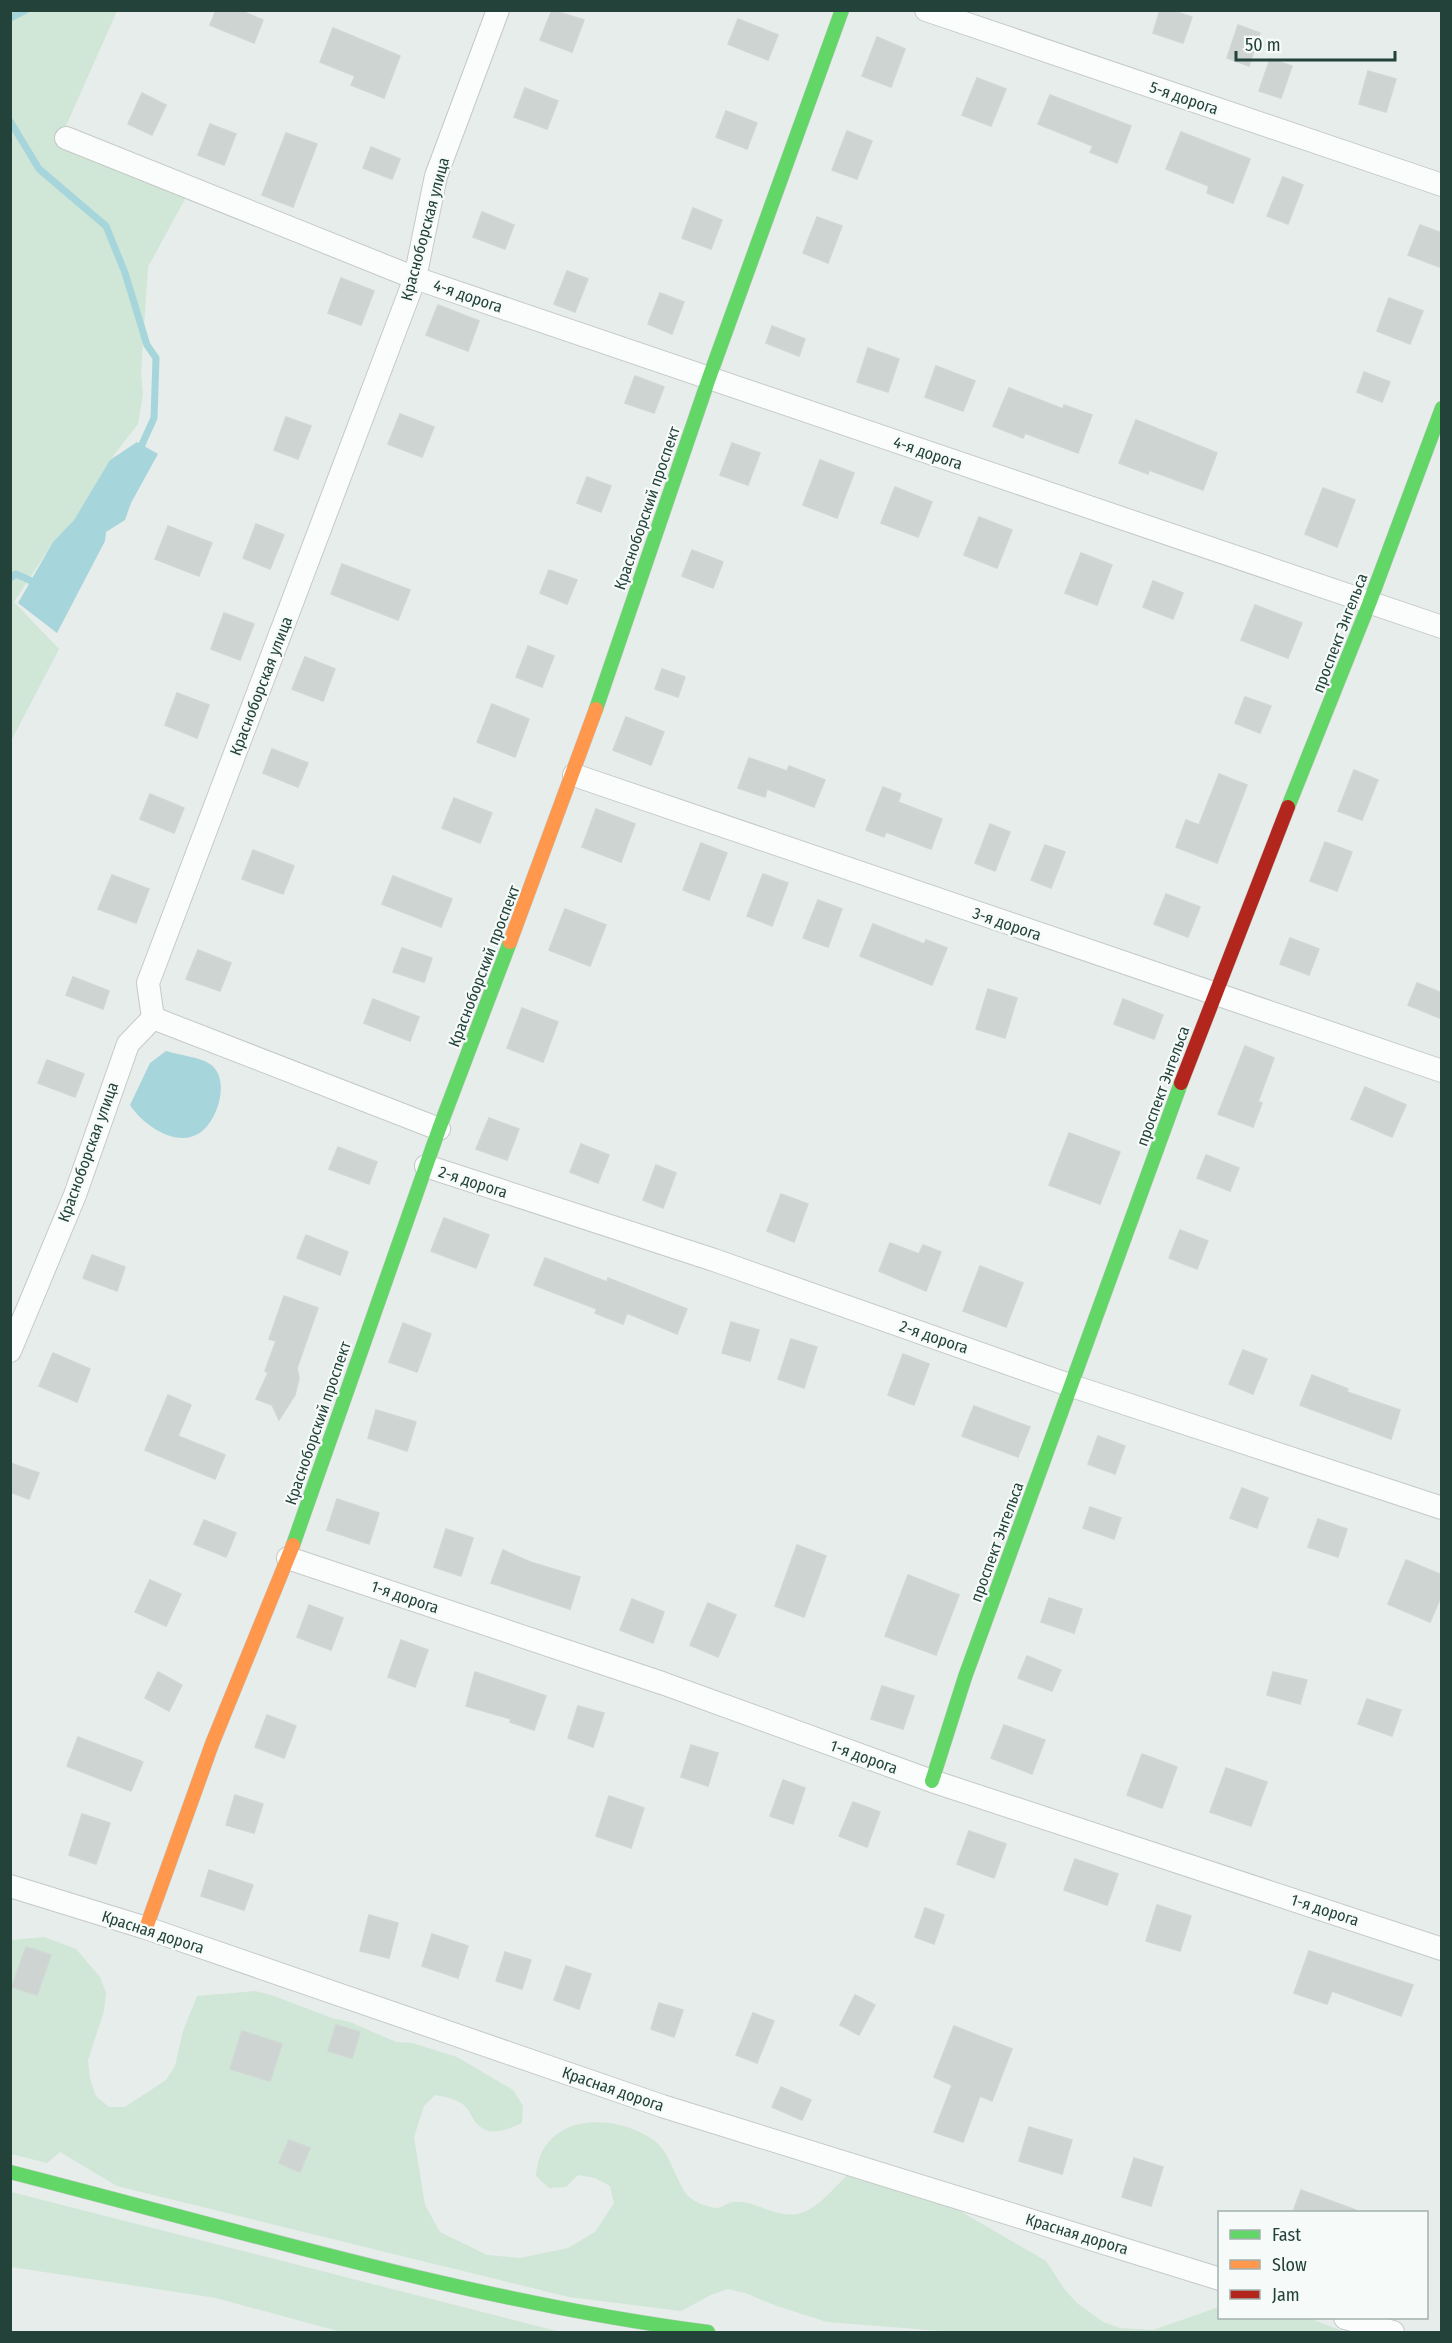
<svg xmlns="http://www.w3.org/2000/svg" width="1452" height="2343" font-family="'Fira Sans Condensed',sans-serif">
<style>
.green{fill:#d0e6d7}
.water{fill:#a7d5dc}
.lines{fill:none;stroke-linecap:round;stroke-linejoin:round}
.stream{stroke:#a7d5dc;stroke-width:7}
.building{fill:#ced4d2;stroke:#d0d6d3;stroke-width:1.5}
.street-casing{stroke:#c4cac7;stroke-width:24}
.fast-casing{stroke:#c3cac7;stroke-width:15}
.slow-casing{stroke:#c3cac7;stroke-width:15}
.jam-casing{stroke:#c3cac7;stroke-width:15}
.street{stroke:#fbfcfc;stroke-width:22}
.fast{stroke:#63d668;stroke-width:14}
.slow{stroke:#ff974d;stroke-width:14}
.jam{stroke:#b3261e;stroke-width:14}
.labels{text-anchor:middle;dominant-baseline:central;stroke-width:4.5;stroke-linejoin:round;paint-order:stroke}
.street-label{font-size:16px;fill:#23423a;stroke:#f6fbf9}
</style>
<rect width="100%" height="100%" fill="#e7edea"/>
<g class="green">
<polygon points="11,11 117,11 57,146 186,197 148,267 141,373 143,395 138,424 110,460 74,520 53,542 14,602 59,649 11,741"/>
<path d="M44 1937 76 1949 100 1977 106 1993 104 2011 88 2060 90 2079 96 2096 109 2107H125L166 2080 175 2066 183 2031 197 1996 255 1991 271 1995 332 2018 350 2022 396 2042 412 2043 457 2057 513 2090 523 2106 522 2123C505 2131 486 2138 474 2120 471 2116 470 2111 466 2107 458 2099 446 2097 435 2095L424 2106 414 2137 425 2205 440 2232 487 2255 520 2258 568 2248 595 2232 614 2203 610 2186 595 2178 578 2175 566 2187 549 2188 536 2176C540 2115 610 2111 652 2139 671 2151 674 2179 688 2196 694 2202 709 2208 718 2208 723 2207 729 2202 734 2202 755 2200 778 2220 801 2213 820 2207 835 2186 850 2173L948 2204 1046 2261 1065 2290 1077 2303 1103 2322 1120 2328 1153 2330 1219 2307 1220 2318H1309L1345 2332H955L827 2322 777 2306 745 2293 728 2289 711 2295 681 2311 569 2297 117 2186 60 2152 47 2163 11 2154V1940Z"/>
<polygon points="11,2192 561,2332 341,2332 216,2298 11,2267"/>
</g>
<g class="water">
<polygon points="137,442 158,454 131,503 125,520 106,532 105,541 57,633 18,603 53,542 74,520 110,460"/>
<path d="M166 1051C179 1055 199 1057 210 1064 232 1079 217 1126 196 1135 173 1146 142 1124 130 1105L150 1063Z"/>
</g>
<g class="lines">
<g class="stream">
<polyline points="10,18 26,10"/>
<polyline points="10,121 39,169 106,226 125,273 147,345 156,358 154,418 139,451"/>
<polyline points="10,578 16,574 40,585"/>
</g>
</g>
<g class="building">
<polygon points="216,10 239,10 263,20 254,43 210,25"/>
<polygon points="552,10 584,20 572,52 540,40"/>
<polygon points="1160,10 1171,10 1192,17 1183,43 1153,33"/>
<polygon points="738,19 778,35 768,60 728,44"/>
<polygon points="1238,25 1260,33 1249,66 1227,58"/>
<polygon points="333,28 400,56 384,98 351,85 355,76 320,62"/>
<polygon points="877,37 905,49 891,87 862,76"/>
<polygon points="1270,59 1292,66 1281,98 1259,91"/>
<polygon points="1368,71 1396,79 1386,112 1359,104"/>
<polygon points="977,78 1006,89 991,126 962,115"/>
<polygon points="525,88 558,101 547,129 514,117"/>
<polygon points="142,93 166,105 152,135 128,124"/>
<polygon points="1050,95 1131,126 1117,163 1090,152 1093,146 1038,124"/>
<polygon points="726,111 757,123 747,149 716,137"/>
<polygon points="210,124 236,134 224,165 198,155"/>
<polygon points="847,131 872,141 857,179 832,170"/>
<polygon points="1181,132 1250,159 1233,203 1207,193 1209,186 1166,169"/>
<polygon points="286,133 317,144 293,207 262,195"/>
<polygon points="371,147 400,159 392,179 363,168"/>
<polygon points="1283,177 1303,185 1288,224 1267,216"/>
<polygon points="693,208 722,220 711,249 682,238"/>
<polygon points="482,212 514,225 505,249 473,237"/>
<polygon points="817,217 842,226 828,263 803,253"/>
<polygon points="1420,225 1442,233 1442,268 1408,255"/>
<polygon points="567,271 588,279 575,312 554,304"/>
<polygon points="341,278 374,291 361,325 328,313"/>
<polygon points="660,293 684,302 672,334 648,324"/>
<polygon points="1389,298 1423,311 1410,344 1377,331"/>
<polygon points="438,305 479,321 468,351 426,335"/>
<polygon points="772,326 805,339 799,356 766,343"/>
<polygon points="868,348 899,359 888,392 857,382"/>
<polygon points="936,366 975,381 963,411 925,397"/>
<polygon points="1364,372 1390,382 1382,402 1357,392"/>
<polygon points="635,376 664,387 654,413 625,403"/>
<polygon points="1009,388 1063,409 1064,405 1092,415 1078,453 1025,433 1023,438 993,426"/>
<polygon points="400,414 434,427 422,457 388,444"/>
<polygon points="286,417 311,426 298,459 274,450"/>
<polygon points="1136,420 1217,453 1203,490 1149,470 1148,474 1119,463"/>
<polygon points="732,443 760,453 748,485 720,475"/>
<polygon points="820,460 854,473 837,518 803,505"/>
<polygon points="587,477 611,486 601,512 577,503"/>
<polygon points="895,487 932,502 918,537 881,523"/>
<polygon points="1323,488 1355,500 1337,547 1305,534"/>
<polygon points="979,517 1012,530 997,568 964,555"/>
<polygon points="256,524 284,535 270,569 243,558"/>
<polygon points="168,526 212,543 199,576 155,559"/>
<polygon points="692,550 723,562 713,588 682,576"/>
<polygon points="1081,553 1112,565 1097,605 1065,593"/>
<polygon points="342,564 410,590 398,620 331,594"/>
<polygon points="549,570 577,580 567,604 540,593"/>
<polygon points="1153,581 1183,593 1173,619 1143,607"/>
<polygon points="1255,605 1302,623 1288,658 1241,640"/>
<polygon points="224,613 254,624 240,660 211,649"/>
<polygon points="528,646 554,656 542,687 516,677"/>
<polygon points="305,657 335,669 323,701 292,689"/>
<polygon points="662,669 685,677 678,697 655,689"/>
<polygon points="177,693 209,705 197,738 165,725"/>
<polygon points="1245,697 1271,706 1260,733 1235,723"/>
<polygon points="492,704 529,719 515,757 477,742"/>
<polygon points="626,717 664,732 651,765 613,750"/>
<polygon points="272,749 308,763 298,787 263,773"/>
<polygon points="749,758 787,771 789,766 825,780 814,807 767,789 765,797 738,788"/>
<polygon points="1354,770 1378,780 1362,820 1338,811"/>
<polygon points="1219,774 1247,785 1217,863 1176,847 1186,820 1199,825"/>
<polygon points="883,787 901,794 898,802 942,819 931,849 886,832 884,837 866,830"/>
<polygon points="150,794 184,808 174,833 140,819"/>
<polygon points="454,798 492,813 480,843 442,828"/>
<polygon points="596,809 635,824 621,862 582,847"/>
<polygon points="990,824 1010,832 995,871 975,863"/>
<polygon points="1325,842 1352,852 1337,891 1310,881"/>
<polygon points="701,843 727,853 709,900 683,890"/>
<polygon points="1045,845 1065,852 1051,888 1031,880"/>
<polygon points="253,850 294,866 283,894 242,879"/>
<polygon points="763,874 788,883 772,926 747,916"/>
<polygon points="112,875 149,889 136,923 98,909"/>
<polygon points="393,876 452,899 441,927 382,904"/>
<polygon points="1166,894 1200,907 1188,937 1154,924"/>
<polygon points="818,900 842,909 828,947 803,938"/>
<polygon points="565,909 606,925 590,966 549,950"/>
<polygon points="873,924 924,944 926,940 947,948 932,985 860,956"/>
<polygon points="1290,938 1319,949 1309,975 1280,964"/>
<polygon points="402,948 432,958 424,982 393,972"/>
<polygon points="198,950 231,963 220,991 186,979"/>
<polygon points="73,977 109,991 103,1009 66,995"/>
<polygon points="1417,983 1442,993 1442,1019 1408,1005"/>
<polygon points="988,989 1017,998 1005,1038 976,1029"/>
<polygon points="373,999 419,1017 410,1041 364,1023"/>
<polygon points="1123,999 1163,1015 1154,1039 1114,1024"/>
<polygon points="522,1008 558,1022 543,1062 507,1048"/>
<polygon points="1245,1046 1274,1058 1258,1102 1262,1103 1253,1127 1218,1114"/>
<polygon points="47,1060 84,1074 75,1097 38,1083"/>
<polygon points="1365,1087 1406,1105 1392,1137 1351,1119"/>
<polygon points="489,1118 519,1129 507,1160 476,1149"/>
<polygon points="1069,1133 1120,1152 1100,1204 1049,1185"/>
<polygon points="581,1144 609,1155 598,1183 570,1172"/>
<polygon points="338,1147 377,1162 369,1184 329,1169"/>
<polygon points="1206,1155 1239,1168 1230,1191 1197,1178"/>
<polygon points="656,1165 676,1173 663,1208 643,1200"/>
<polygon points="781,1194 808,1204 794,1242 767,1231"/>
<polygon points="444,1218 489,1235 476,1268 431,1251"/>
<polygon points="1180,1230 1208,1241 1197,1269 1169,1258"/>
<polygon points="306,1235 348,1252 340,1275 297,1258"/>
<polygon points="890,1243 919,1254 923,1245 941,1252 926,1291 879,1271"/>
<polygon points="92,1255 125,1267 117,1291 83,1278"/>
<polygon points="545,1258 607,1282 608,1278 687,1309 677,1334 627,1313 623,1324 595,1313 597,1309 534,1285"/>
<polygon points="980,1266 1023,1283 1006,1327 963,1311"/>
<polygon points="284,1296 318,1308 297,1368 299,1378 295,1395 279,1420 272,1405 256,1399 268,1373 265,1371 276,1341 269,1339"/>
<polygon points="731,1322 759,1330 750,1361 722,1353"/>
<polygon points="403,1323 431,1334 417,1372 389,1362"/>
<polygon points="791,1339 817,1347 804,1388 778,1379"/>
<polygon points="1243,1350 1267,1359 1253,1394 1229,1384"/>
<polygon points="53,1353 90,1369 77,1402 39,1386"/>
<polygon points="903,1354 929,1364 914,1405 888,1395"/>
<polygon points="1312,1375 1348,1389 1347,1392 1400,1410 1391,1439 1300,1405"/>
<polygon points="168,1395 191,1405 178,1436 225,1455 215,1479 145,1450"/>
<polygon points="974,1406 1030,1427 1018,1457 962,1436"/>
<polygon points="376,1410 416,1422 407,1451 368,1438"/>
<polygon points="1098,1436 1125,1446 1115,1474 1088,1464"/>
<polygon points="10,1463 39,1473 29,1499 10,1492"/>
<polygon points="1242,1488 1268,1498 1257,1528 1230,1518"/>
<polygon points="337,1499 379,1513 369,1544 327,1530"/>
<polygon points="1090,1507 1121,1518 1114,1539 1083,1528"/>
<polygon points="1318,1519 1347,1529 1338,1557 1308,1547"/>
<polygon points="204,1520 236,1533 226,1557 194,1544"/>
<polygon points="446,1529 473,1538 461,1576 434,1567"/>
<polygon points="797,1545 826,1556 804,1617 775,1606"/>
<polygon points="503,1550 530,1562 580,1577 570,1609 491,1583"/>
<polygon points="1406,1560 1442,1575 1442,1594 1430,1622 1388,1604"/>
<polygon points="908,1575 959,1595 936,1655 885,1636"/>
<polygon points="150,1580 181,1594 166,1626 135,1612"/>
<polygon points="1049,1598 1082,1609 1074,1633 1041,1622"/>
<polygon points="632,1599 664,1612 653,1643 620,1630"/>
<polygon points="708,1603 736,1615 718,1657 690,1645"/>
<polygon points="309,1605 343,1618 331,1650 297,1637"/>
<polygon points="401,1640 428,1650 415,1687 388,1677"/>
<polygon points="1027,1656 1061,1670 1052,1691 1018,1678"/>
<polygon points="158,1672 182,1685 169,1711 145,1698"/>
<polygon points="475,1672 546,1696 534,1730 510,1722 511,1719 466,1706"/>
<polygon points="1273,1672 1307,1680 1300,1704 1267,1695"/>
<polygon points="882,1686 914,1696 903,1729 871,1719"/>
<polygon points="1367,1699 1401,1710 1392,1736 1358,1724"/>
<polygon points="578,1706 604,1713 593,1747 568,1738"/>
<polygon points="267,1715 296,1726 284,1758 255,1747"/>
<polygon points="1004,1725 1045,1740 1032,1774 991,1758"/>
<polygon points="78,1737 143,1762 131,1791 67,1766"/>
<polygon points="691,1745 718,1753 708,1786 681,1777"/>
<polygon points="1142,1754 1177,1767 1162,1808 1127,1795"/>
<polygon points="1226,1768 1267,1782 1251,1826 1210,1812"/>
<polygon points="783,1780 805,1788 793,1824 770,1816"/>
<polygon points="235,1795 263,1804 254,1833 226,1825"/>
<polygon points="609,1796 644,1808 631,1848 596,1836"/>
<polygon points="853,1802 880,1812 867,1847 839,1836"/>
<polygon points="82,1814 110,1823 96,1864 69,1855"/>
<polygon points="969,1831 1006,1844 994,1878 957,1864"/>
<polygon points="1075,1859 1118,1874 1107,1905 1064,1890"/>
<polygon points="209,1870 253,1885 244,1910 201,1896"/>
<polygon points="1157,1905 1191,1916 1180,1951 1146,1941"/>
<polygon points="925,1908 944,1915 934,1944 915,1937"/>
<polygon points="369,1915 398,1923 389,1958 360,1951"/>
<polygon points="432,1934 468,1946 458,1978 422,1966"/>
<polygon points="26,1947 51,1955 37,1995 12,1987"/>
<polygon points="1309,1951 1413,1985 1401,2016 1332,1991 1327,2004 1294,1993"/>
<polygon points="505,1952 531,1960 522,1989 496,1981"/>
<polygon points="566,1966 591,1974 579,2009 554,2000"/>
<polygon points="855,1995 875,2005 859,2035 840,2025"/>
<polygon points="659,2003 683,2010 674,2037 651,2029"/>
<polygon points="753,2013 774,2021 757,2063 736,2055"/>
<polygon points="336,2025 360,2032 352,2058 328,2051"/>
<polygon points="954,2026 1012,2049 992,2101 980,2096 963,2142 934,2132 952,2085 934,2077"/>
<polygon points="242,2031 282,2044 270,2081 230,2069"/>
<polygon points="781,2087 811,2100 802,2120 772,2107"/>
<polygon points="1029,2127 1072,2140 1062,2174 1019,2161"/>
<polygon points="289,2140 310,2148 300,2172 279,2163"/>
<polygon points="1134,2158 1163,2167 1151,2206 1122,2197"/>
<polygon points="1301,2190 1356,2210 1356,2212 1293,2212"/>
</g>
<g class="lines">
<defs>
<g id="street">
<polyline points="926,10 1442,185"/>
<polyline points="66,138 415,278 1442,627"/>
<polyline points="574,775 1442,1071"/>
<polyline points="153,1018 439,1129"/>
<polyline points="426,1166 714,1260 1072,1386 1442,1508"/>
<polyline points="10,1351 75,1195 128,1044 153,1018 148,983 415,278 436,176 498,10"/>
<polyline points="288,1558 662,1683 932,1781 1442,1949"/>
<polyline points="10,1886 146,1928 662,2106 1220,2279"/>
<polyline points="1345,2318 1393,2332"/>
</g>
<g id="fast">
<polyline points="596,709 709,378 842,10"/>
<polyline points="1288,807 1369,604 1442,408"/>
<polyline points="293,1545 439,1129 510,942"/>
<polyline points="932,1781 965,1677 1181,1083"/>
<path d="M10 2172C241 2231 471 2301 708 2332"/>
</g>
<g id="slow">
<polyline points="510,942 596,709"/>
<polyline points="146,1928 212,1744 293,1545"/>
</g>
<polyline id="jam" points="1181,1083 1288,807"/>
</defs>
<use href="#street" class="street-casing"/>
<use href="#fast" class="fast-casing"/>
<use href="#slow" class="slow-casing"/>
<use href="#jam" class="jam-casing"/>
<use href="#street" class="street"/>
<use href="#fast" class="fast"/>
<use href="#slow" class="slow"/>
<use href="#jam" class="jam"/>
</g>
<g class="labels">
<g class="street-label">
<text transform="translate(1184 98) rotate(19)">5-я дорога</text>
<text transform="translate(425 229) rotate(-75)">Красноборская улица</text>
<text transform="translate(468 296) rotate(19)">4-я дорога</text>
<text transform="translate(928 453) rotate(19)">4-я дорога</text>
<text transform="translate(647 508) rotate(-71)">Красноборский проспект</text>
<text transform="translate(1340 633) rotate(-69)">проспект Энгельса</text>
<text transform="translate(261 686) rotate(-69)">Красноборская улица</text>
<text transform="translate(1007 924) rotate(19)">3-я дорога</text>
<text transform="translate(484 966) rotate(-69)">Красноборский проспект</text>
<text transform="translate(1163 1086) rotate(-70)">проспект Энгельса</text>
<text transform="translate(88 1152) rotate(-70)">Красноборская улица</text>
<text transform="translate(473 1182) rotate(18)">2-я дорога</text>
<text transform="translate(934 1337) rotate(19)">2-я дорога</text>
<text transform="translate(318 1423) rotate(-71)">Красноборский проспект</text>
<text transform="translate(997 1542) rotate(-70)">проспект Энгельса</text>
<text transform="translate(405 1597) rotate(19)">1-я дорога</text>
<text transform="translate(864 1757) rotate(20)">1-я дорога</text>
<text transform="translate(1325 1910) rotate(18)">1-я дорога</text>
<text transform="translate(153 1932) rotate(18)">Красная дорога</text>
<text transform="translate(613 2089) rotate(19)">Красная дорога</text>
<text transform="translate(1077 2234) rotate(17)">Красная дорога</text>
</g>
</g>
<rect width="1452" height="2343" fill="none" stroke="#23423a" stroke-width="24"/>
<rect x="1218" y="2211" width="210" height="108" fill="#f6fbf9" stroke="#a2b1ad" stroke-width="1.5"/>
<rect x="1230" y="2230" width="30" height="9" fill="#63d668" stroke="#a2b1ad" stroke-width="1.5"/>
<text x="1272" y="2241" font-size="18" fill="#23423a">Fast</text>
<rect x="1230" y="2260" width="30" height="9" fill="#ff974d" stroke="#a2b1ad" stroke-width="1.5"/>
<text x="1272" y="2271" font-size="18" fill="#23423a">Slow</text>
<rect x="1230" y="2290" width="30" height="9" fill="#b3261e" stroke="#a2b1ad" stroke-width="1.5"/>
<text x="1272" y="2301" font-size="18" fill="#23423a">Jam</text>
<path d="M1236 51v9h159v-9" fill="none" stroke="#23423a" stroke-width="3"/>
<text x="1245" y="51" font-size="18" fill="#23423a" stroke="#f6fbf9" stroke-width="4.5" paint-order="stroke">50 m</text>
</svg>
